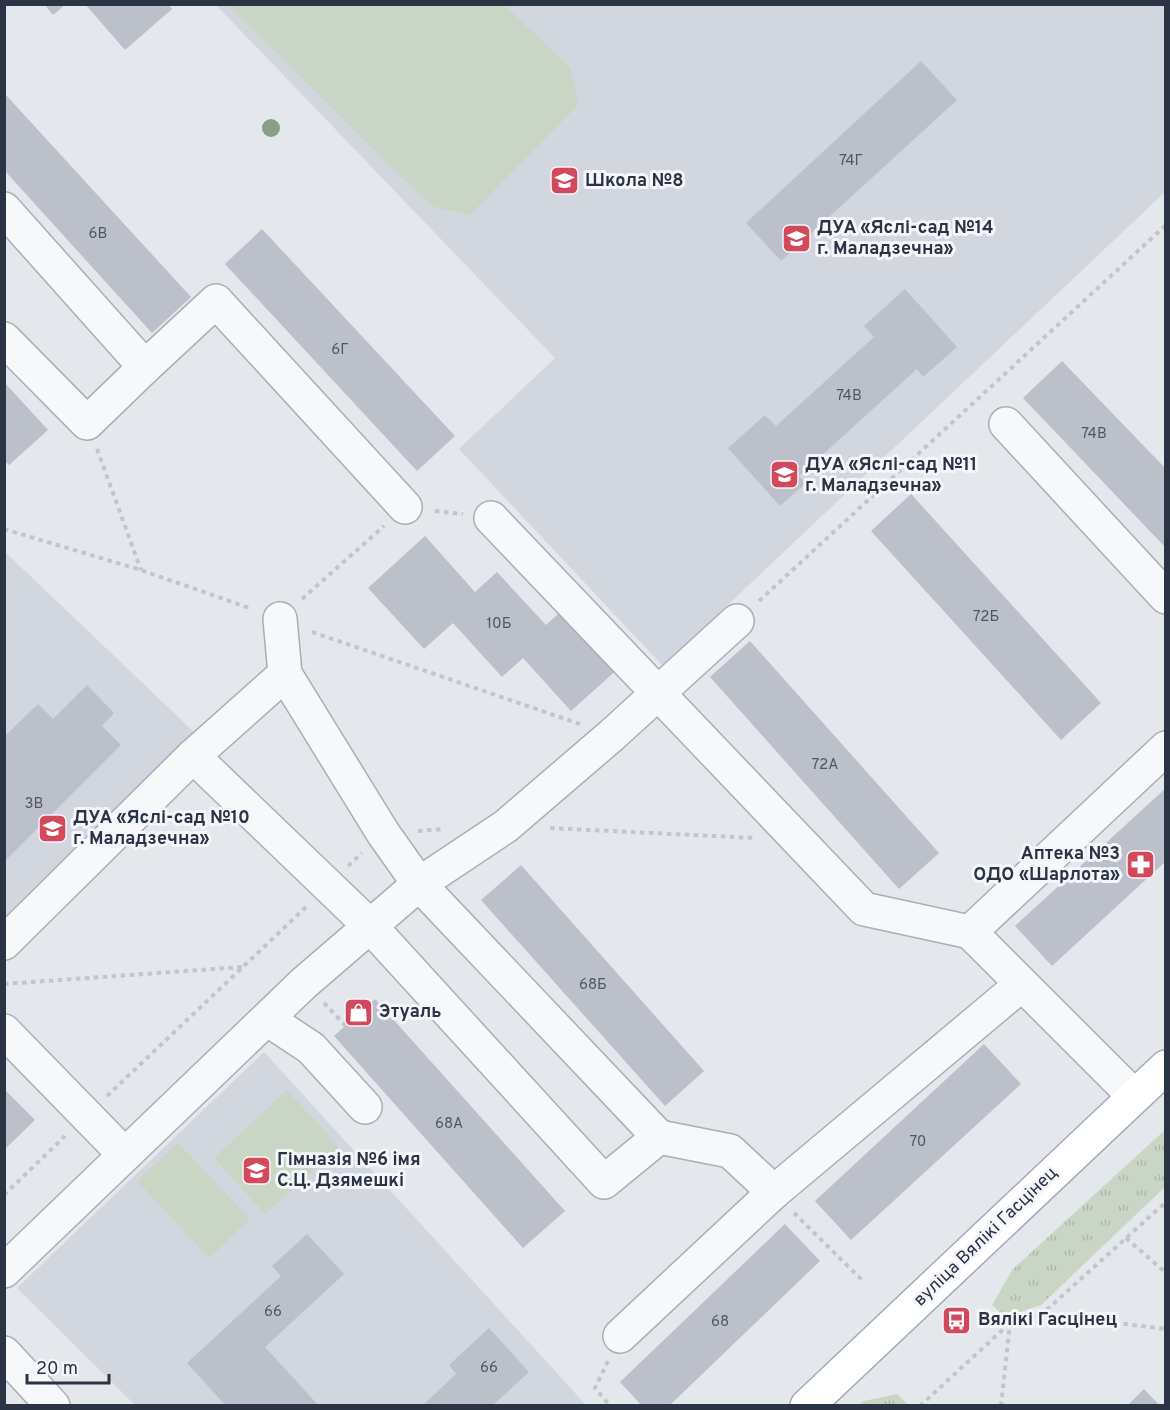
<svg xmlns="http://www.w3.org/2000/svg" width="1170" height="1410" font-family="Overpass,sans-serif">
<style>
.built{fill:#d2d6de}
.grass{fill:url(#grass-tufts)}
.pitch{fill:#c9d6c5}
.building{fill:#bbc0ca}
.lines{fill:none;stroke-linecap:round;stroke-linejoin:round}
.minor-casing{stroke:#a9aeb7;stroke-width:36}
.major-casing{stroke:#a3abb8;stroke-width:36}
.path{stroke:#c2c5cb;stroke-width:4;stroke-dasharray:4.5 4.5;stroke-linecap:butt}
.minor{stroke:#f7f8fa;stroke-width:33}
.major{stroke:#fff;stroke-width:33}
.tree{fill:#899d89}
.labels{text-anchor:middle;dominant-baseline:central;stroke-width:6;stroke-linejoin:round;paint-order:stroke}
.number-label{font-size:15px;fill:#4f5766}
.poi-label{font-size:18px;font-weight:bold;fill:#2b3445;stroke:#f4f6f9;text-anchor:start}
.street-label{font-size:18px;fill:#2b3445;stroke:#f4f6f9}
</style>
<defs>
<pattern id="grass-tufts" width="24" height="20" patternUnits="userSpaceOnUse" patternTransform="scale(1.5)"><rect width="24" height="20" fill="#c9d6c5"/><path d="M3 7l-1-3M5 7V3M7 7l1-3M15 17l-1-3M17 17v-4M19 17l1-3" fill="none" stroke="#adb8ab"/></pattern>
</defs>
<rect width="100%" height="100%" fill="#e4e7ec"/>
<g class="built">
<polygon points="216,5 1165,5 1165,192 663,666 459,449 555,358"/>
<polygon points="4,551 195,733 4,922"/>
<polygon points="264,1052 586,1405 135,1405 17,1288"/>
</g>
<g class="grass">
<polygon points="1165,1130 1165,1187 1041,1305 1005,1317 992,1305 1013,1269"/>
<polygon points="897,1394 908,1405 859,1405 864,1401"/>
</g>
<g class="pitch">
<polygon points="228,5 504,5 571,68 578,105 470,215 431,206"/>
<polygon points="287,1090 339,1147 265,1214 214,1158"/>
<polygon points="178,1143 250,1219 209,1258 137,1181"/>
</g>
<g class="building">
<polygon points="44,4 66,4 53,15"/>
<polygon points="85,4 168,4 172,9 125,50"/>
<polygon points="921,61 957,100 781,261 746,223"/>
<polygon points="5,94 191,297 152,333 5,171"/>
<polygon points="262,229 455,436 417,471 225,264"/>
<polygon points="905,289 957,347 923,377 917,369 799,476 806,483 780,506 728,448 765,415 776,426 874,337 864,326"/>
<polygon points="1062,361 1166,469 1166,548 1023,398"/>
<polygon points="4,382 48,430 9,465 4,460"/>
<polygon points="911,494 1101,703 1061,740 871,531"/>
<polygon points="425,536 475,592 497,572 546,625 566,607 620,667 571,711 523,658 502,677 453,623 424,649 368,588"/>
<polygon points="750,641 939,853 899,889 710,677"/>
<polygon points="87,685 114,713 102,726 121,745 4,862 4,737 38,704 53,719"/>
<polygon points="1166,788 1166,861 1052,966 1015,926"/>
<polygon points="521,865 704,1071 665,1106 481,900"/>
<polygon points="375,999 565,1211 523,1248 334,1036"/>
<polygon points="984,1044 1021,1084 851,1240 815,1201"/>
<polygon points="4,1089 35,1120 4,1150"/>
<polygon points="785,1224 820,1261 669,1406 642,1406 620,1382"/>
<polygon points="307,1234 344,1274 265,1347 319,1406 226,1406 187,1363 281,1276 272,1266"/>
<polygon points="489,1328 529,1372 492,1406 422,1406 456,1374 449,1365"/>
<polygon points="1144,1389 1160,1406 1127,1406"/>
</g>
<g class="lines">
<defs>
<g id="minor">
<polyline points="4,209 145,367 87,423 4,339"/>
<polyline points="145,367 216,301 405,507"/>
<polyline points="1006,424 1166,597"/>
<polyline points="491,518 864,909 970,932"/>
<polyline points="193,756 370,926 604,1182 659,1137 419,884 383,833 285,674 280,619"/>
<polyline points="4,943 193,756 285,674"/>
<polyline points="267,1019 311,1048 365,1107"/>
<polyline points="4,1031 124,1154"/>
<polyline points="1134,1096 970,932 1166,748"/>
<polyline points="659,1137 730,1151 774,1192"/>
<polyline points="4,1271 304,983 419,884 506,826 612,735 737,621"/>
<polyline points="620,1336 774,1192 1021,985"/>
<polyline points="4,1353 53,1406"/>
</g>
<polyline id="major" points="807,1406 1166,1067"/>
</defs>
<use href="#minor" class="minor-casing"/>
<use href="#major" class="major-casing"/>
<g class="path">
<polyline points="97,449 141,570"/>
<polyline points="435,511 463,514"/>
<polyline points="4,529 141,570 252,609"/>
<polyline points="302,599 384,526"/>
<polyline points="759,601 1166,225"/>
<polyline points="312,632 580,724"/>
<polyline points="550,828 755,838"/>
<polyline points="418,831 444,829"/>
<polyline points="348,866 362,853"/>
<polyline points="4,984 242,967"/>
<polyline points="324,1003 346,1026"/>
<polyline points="107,1096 306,907"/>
<polyline points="4,1195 65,1136"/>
<polyline points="794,1213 864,1282"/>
<polyline points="1126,1238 1166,1273"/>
<polyline points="1043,1314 1166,1329"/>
<polyline points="608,1361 595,1388 610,1406"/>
<polyline points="920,1406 1010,1323 1042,1314 1166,1202"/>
<polyline points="1001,1406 1010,1323"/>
</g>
<use href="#minor" class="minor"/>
<use href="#major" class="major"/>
</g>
<circle class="tree" cx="271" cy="128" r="9"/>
<defs>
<symbol id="school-square" viewBox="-11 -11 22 22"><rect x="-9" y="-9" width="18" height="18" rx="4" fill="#d1495b" stroke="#f4f6f9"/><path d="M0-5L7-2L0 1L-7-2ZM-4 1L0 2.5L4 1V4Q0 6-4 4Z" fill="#fff"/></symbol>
<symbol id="pharmacy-square" viewBox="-11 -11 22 22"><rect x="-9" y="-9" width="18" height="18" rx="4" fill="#d1495b" stroke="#f4f6f9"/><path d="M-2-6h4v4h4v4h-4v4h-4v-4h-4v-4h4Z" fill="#fff"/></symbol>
<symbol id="shop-square" viewBox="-11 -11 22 22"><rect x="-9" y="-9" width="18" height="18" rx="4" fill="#d1495b" stroke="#f4f6f9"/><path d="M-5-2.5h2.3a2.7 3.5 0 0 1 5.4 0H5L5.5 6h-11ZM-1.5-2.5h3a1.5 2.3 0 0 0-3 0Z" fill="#fff"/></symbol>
<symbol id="bus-square" viewBox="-11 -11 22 22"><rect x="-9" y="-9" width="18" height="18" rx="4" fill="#d1495b" stroke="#f4f6f9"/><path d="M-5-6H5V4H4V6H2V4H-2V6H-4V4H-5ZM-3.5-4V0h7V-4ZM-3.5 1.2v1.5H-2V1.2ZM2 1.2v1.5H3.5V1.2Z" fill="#fff"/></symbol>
</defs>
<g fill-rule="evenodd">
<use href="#school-square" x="548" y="164" width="33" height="33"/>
<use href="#school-square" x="780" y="222" width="33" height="33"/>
<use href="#school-square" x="768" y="458" width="33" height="33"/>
<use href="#school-square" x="36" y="812" width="33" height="33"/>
<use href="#pharmacy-square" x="1124" y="848" width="33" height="33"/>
<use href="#shop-square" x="342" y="996" width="33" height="33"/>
<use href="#school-square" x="240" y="1154" width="33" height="33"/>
<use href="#bus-square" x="940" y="1304" width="33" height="33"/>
</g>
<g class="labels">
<g class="number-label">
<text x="851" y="161">74Г</text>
<text x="98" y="234">6В</text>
<text x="340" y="350">6Г</text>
<text x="849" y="396">74В</text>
<text x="1094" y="434">74В</text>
<text x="986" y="617">72Б</text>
<text x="499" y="624">10Б</text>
<text x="825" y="765">72А</text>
<text x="34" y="804">3В</text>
<text x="593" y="985">68Б</text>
<text x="449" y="1124">68А</text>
<text x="918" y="1142">70</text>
<text x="273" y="1312">66</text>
<text x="720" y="1322">68</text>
<text x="489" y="1368">66</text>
</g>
<g class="poi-label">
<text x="585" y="181">Школа №8</text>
<text x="817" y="228">ДУА «Яслі-сад №14<tspan x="817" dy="21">г. Маладзечна»</tspan></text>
<text x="805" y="465">ДУА «Яслі-сад №11<tspan x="805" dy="21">г. Маладзечна»</tspan></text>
<text x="73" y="818">ДУА «Яслі-сад №10<tspan x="73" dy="21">г. Маладзечна»</tspan></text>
<text x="1120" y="854" text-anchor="end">Аптека №3<tspan x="1120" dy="21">ОДО «Шарлота»</tspan></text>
<text x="379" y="1012">Этуаль</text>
<text x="277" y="1160">Гімназія №6 iмя<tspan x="277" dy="21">С.Ц. Дзямешкi</tspan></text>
<text x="978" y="1320">Вялікі Гасцінец</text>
</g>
<g class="street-label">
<text transform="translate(986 1237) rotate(-44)">вуліца Вялікі Гасцінец</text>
</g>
</g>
<rect width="1170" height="1410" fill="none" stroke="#2b3445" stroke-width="12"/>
<path d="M27 1374v9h82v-9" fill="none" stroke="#2b3445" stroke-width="3"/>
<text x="36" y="1374" font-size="18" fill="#2b3445" stroke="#f4f6f9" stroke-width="4.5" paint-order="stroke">20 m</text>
</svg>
